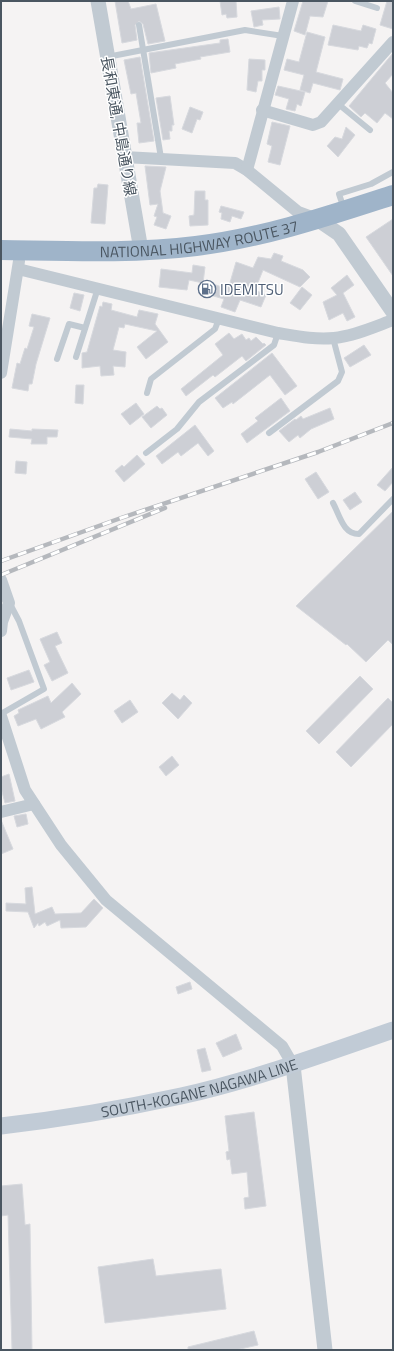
<svg xmlns="http://www.w3.org/2000/svg" width="394" height="1351" font-family="'Titillium Web','Noto Sans JP',sans-serif">
<style>
.building{fill:#cdcfd5;stroke:#d7d9de}
.lines{fill:none;stroke-linecap:round;stroke-linejoin:round}
.service{stroke:#c1cad2;stroke-width:6}
.minor{stroke:#c1cad2;stroke-width:12}
.tertiary{stroke:#c1cad2;stroke-width:15}
.secondary{stroke:#c1cbd6;stroke-width:17}
.trunk{stroke:#9fb4c9;stroke-width:20}
.rail-casing{stroke:#b5b8bd;stroke-width:4.5}
.rail{stroke:#fff;stroke-width:3;stroke-dasharray:9;stroke-linecap:butt}
.labels{text-anchor:middle;dominant-baseline:central;stroke-width:3;stroke-linejoin:round;paint-order:stroke}
.street-label{font-size:15px;fill:#4a5661;stroke:#fff}
.service-label{font-size:15px;fill:#4e5e75;stroke:#fff;text-anchor:start}
</style>
<rect width="100%" height="100%" fill="#f5f3f3"/>
<g class="building">
<polygon points="115,1 128,1 131,9 156,4 165,41 148,44 143,24 139,21 135,25 137,40 122,43"/>
<polygon points="220,1 236,1 237,17 227,18 226,14 222,15"/>
<polygon points="303,1 328,1 323,17 310,16 305,35 294,31"/>
<polygon points="387,1 393,1 393,29 380,25"/>
<polygon points="279,7 280,19 262,20 263,25 254,27 251,11"/>
<polygon points="333,25 361,31 363,25 376,29 372,44 369,43 367,48 359,46 358,50 328,45"/>
<polygon points="307,32 325,37 316,72 343,79 340,90 313,83 310,93 300,90 304,75 284,70 287,59 299,62"/>
<polygon points="228,39 230,52 200,57 201,59 175,64 176,68 151,73 149,53 220,43 220,40"/>
<polygon points="393,53 393,74 385,83 393,93 393,119 385,113 377,123 365,113 361,117 349,106"/>
<polygon points="140,57 154,141 139,143 137,123 141,123 136,93 131,94 124,60"/>
<polygon points="249,59 265,60 265,70 262,70 262,81 258,81 256,92 247,90"/>
<polygon points="278,86 305,92 301,106 297,104 295,111 286,109 289,99 275,95"/>
<polygon points="170,96 174,125 172,125 172,131 169,131 170,139 163,140 156,98"/>
<polygon points="190,107 203,112 200,120 197,119 192,133 182,129"/>
<polygon points="272,122 290,126 280,165 268,162 272,146 267,144"/>
<polygon points="346,127 355,135 338,157 327,146 335,137 342,139"/>
<polygon points="145,166 166,167 160,191 163,213 171,216 166,229 154,225 157,217 154,216 158,204 150,205"/>
<polygon points="98,184 108,185 105,224 91,223 94,188 97,188"/>
<polygon points="195,191 205,191 205,200 208,200 208,225 190,226 189,216 194,215"/>
<polygon points="221,206 244,212 241,219 232,216 230,222 221,219 222,213 219,212"/>
<polygon points="393,219 393,276 366,237"/>
<polygon points="274,253 283,256 281,261 303,270 310,277 300,287 263,270 255,290 266,295 261,307 240,300 235,312 221,307 224,299 210,295 213,284 225,288 226,286 229,286 236,262 253,268 258,257 271,259"/>
<polygon points="193,265 205,267 203,283 189,280 187,290 159,287 161,269 192,273"/>
<polygon points="347,275 354,285 343,293 355,317 347,321 343,313 329,320 323,302 337,295 331,288"/>
<polygon points="302,287 312,295 300,310 290,303"/>
<polygon points="74,293 84,295 80,311 70,308"/>
<polygon points="103,302 112,304 111,310 137,317 139,310 158,314 155,324 168,342 146,359 137,347 157,331 125,324 124,328 119,327 113,350 126,352 125,367 113,366 114,375 101,376 100,366 82,368 82,353 87,352 100,306 102,307"/>
<polygon points="32,314 50,318 36,364 32,384 29,384 28,391 12,388 17,363 20,364 25,348 27,349 34,327 29,326"/>
<polygon points="229,333 234,339 242,334 246,340 249,338 251,341 256,337 263,344 264,343 266,345 246,361 242,356 215,377 213,375 186,396 181,389 223,355 215,344"/>
<polygon points="364,345 371,355 350,367 344,358"/>
<polygon points="272,353 297,386 285,395 270,375 233,404 232,402 223,408 215,398"/>
<polygon points="76,385 84,385 83,404 75,403"/>
<polygon points="281,398 290,411 247,443 241,434 258,421 255,418"/>
<polygon points="136,403 144,414 130,425 121,414"/>
<polygon points="157,406 160,409 162,408 167,415 151,428 142,417"/>
<polygon points="330,408 334,419 311,429 300,438 298,435 289,442 279,431 295,419 296,420 301,416 303,419"/>
<polygon points="195,425 214,451 208,456 198,443 181,456 178,452 162,464 156,456"/>
<polygon points="10,429 32,431 32,429 58,430 57,437 47,437 47,444 31,444 32,439 9,437"/>
<polygon points="137,455 145,464 124,482 115,471 122,465 124,467"/>
<polygon points="16,461 27,462 26,474 15,473"/>
<polygon points="393,467 393,482 385,491 377,485"/>
<polygon points="316,472 329,492 318,499 305,479"/>
<polygon points="355,492 362,502 350,510 343,500"/>
<polygon points="393,511 393,645 388,640 366,662 347,644 346,645 296,606"/>
<polygon points="57,632 62,643 55,646 68,673 52,681 44,665 50,662 40,639"/>
<polygon points="29,670 34,682 11,690 7,678"/>
<polygon points="360,676 373,689 319,744 306,731"/>
<polygon points="72,683 81,694 62,712 65,717 41,729 36,719 18,726 14,716 19,713 18,710 48,696 51,703"/>
<polygon points="172,693 180,700 184,695 192,703 178,719 162,703"/>
<polygon points="388,698 393,703 393,724 351,767 336,752"/>
<polygon points="130,700 138,712 122,723 114,711"/>
<polygon points="172,756 179,765 166,776 159,767"/>
<polygon points="9,774 15,801 5,803 1,788 1,777"/>
<polygon points="26,814 28,824 17,827 14,816"/>
<polygon points="1,820 13,849 1,854"/>
<polygon points="32,887 35,914 52,907 55,914 81,913 94,899 103,908 86,927 61,928 60,920 47,926 45,922 39,926 38,923 34,928 28,912 6,911 6,903 26,904 25,888"/>
<polygon points="190,982 192,989 178,994 176,987"/>
<polygon points="236,1034 242,1049 223,1057 216,1043"/>
<polygon points="205,1048 211,1070 202,1072 197,1050"/>
<polygon points="254,1112 266,1206 245,1209 244,1198 249,1197 247,1172 232,1174 230,1159 227,1160 226,1152 229,1151 225,1116"/>
<polygon points="22,1184 25,1225 30,1224 32,1350 12,1350 8,1215 1,1216 1,1186"/>
<polygon points="153,1259 156,1276 221,1269 226,1309 105,1323 98,1267"/>
<polygon points="254,1331 258,1345 236,1350 188,1350 188,1347"/>
</g>
<g class="lines">
<g class="service">
<polyline points="355,1 377,8"/>
<polyline points="139,25 161,158"/>
<polyline points="107,57 245,30 283,36"/>
<polyline points="337,103 370,130"/>
<polyline points="344,209 339,194 371,184 393,172"/>
<polyline points="76,357 98,288"/>
<polyline points="57,359 69,324 85,328"/>
<polyline points="147,393 151,379 215,329 219,319"/>
<polyline points="269,433 338,381 342,372 333,338"/>
<polyline points="146,453 177,429 199,402 274,345 278,333"/>
<path d="M333 503C340 516 343 534 359 534L393 499"/>
<polyline points="1,714 44,689 19,621 10,604"/>
</g>
<g class="minor">
<polyline points="262,110 313,125 321,122 393,42"/>
<polyline points="124,157 235,163 247,170 298,212 317,219"/>
<polyline points="247,170 293,1"/>
<path d="M18 269 278 333C296 336 315 340 334 338 354 336 374 327 393 320"/>
<polyline points="1,373 19,261"/>
<polyline points="1,580 9,603 2,622 1,631"/>
<polyline points="1,716 25,790 61,845 106,900 282,1046 293,1065"/>
<polyline points="1,812 34,804"/>
</g>
<g class="tertiary">
<polyline points="98,1 141,250"/>
<polyline points="317,219 339,234 393,312"/>
<polyline points="293,1065 325,1350"/>
</g>
<path class="secondary" id="s1" d="M1 1126C62 1119 121 1109 181 1096 253 1080 323 1054 393 1030"/>
<path class="trunk" id="s2" d="M1 250C66 251 132 254 196 246 263 238 328 216 393 195"/>
<defs>
<g id="rail">
<polyline points="1,561 121,518 318,452 393,423"/>
<polyline points="1,575 165,508"/>
</g>
</defs>
<use href="#rail" class="rail-casing"/>
<use href="#rail" class="rail"/>
</g>
<defs>
<symbol id="fuel-ring" viewBox="-11 -11 22 22"><circle r="9.5" fill="#fff" stroke="#5c6f8a" stroke-width="1.5"/><path d="M-5.5-6h7V0h2V4h1.3V-2.5L3-4.5l.8-.8L6-3V5H2.5V1h-1V6h-7ZM-4.2-4.7v3.2H.2V-4.7Z" fill="#5c6f8a"/></symbol>
</defs>
<g fill-rule="evenodd">
<use href="#fuel-ring" x="197" y="279" width="20" height="20"/>
</g>
<g class="labels">
<g class="street-label">
<text transform="translate(119 126) rotate(80)">長和東通, 中島通り線</text>
<text stroke="none"><textPath href="#s2" startOffset="199">NATIONAL HIGHWAY ROUTE 37</textPath></text>
<text stroke="none"><textPath href="#s1" startOffset="202">SOUTH-KOGANE NAGAWA LINE</textPath></text>
</g>
<g class="service-label">
<text x="220" y="289">IDEMITSU</text>
</g>
</g>
<rect width="394" height="1351" fill="none" stroke="#4a5661" stroke-width="4"/>
</svg>
